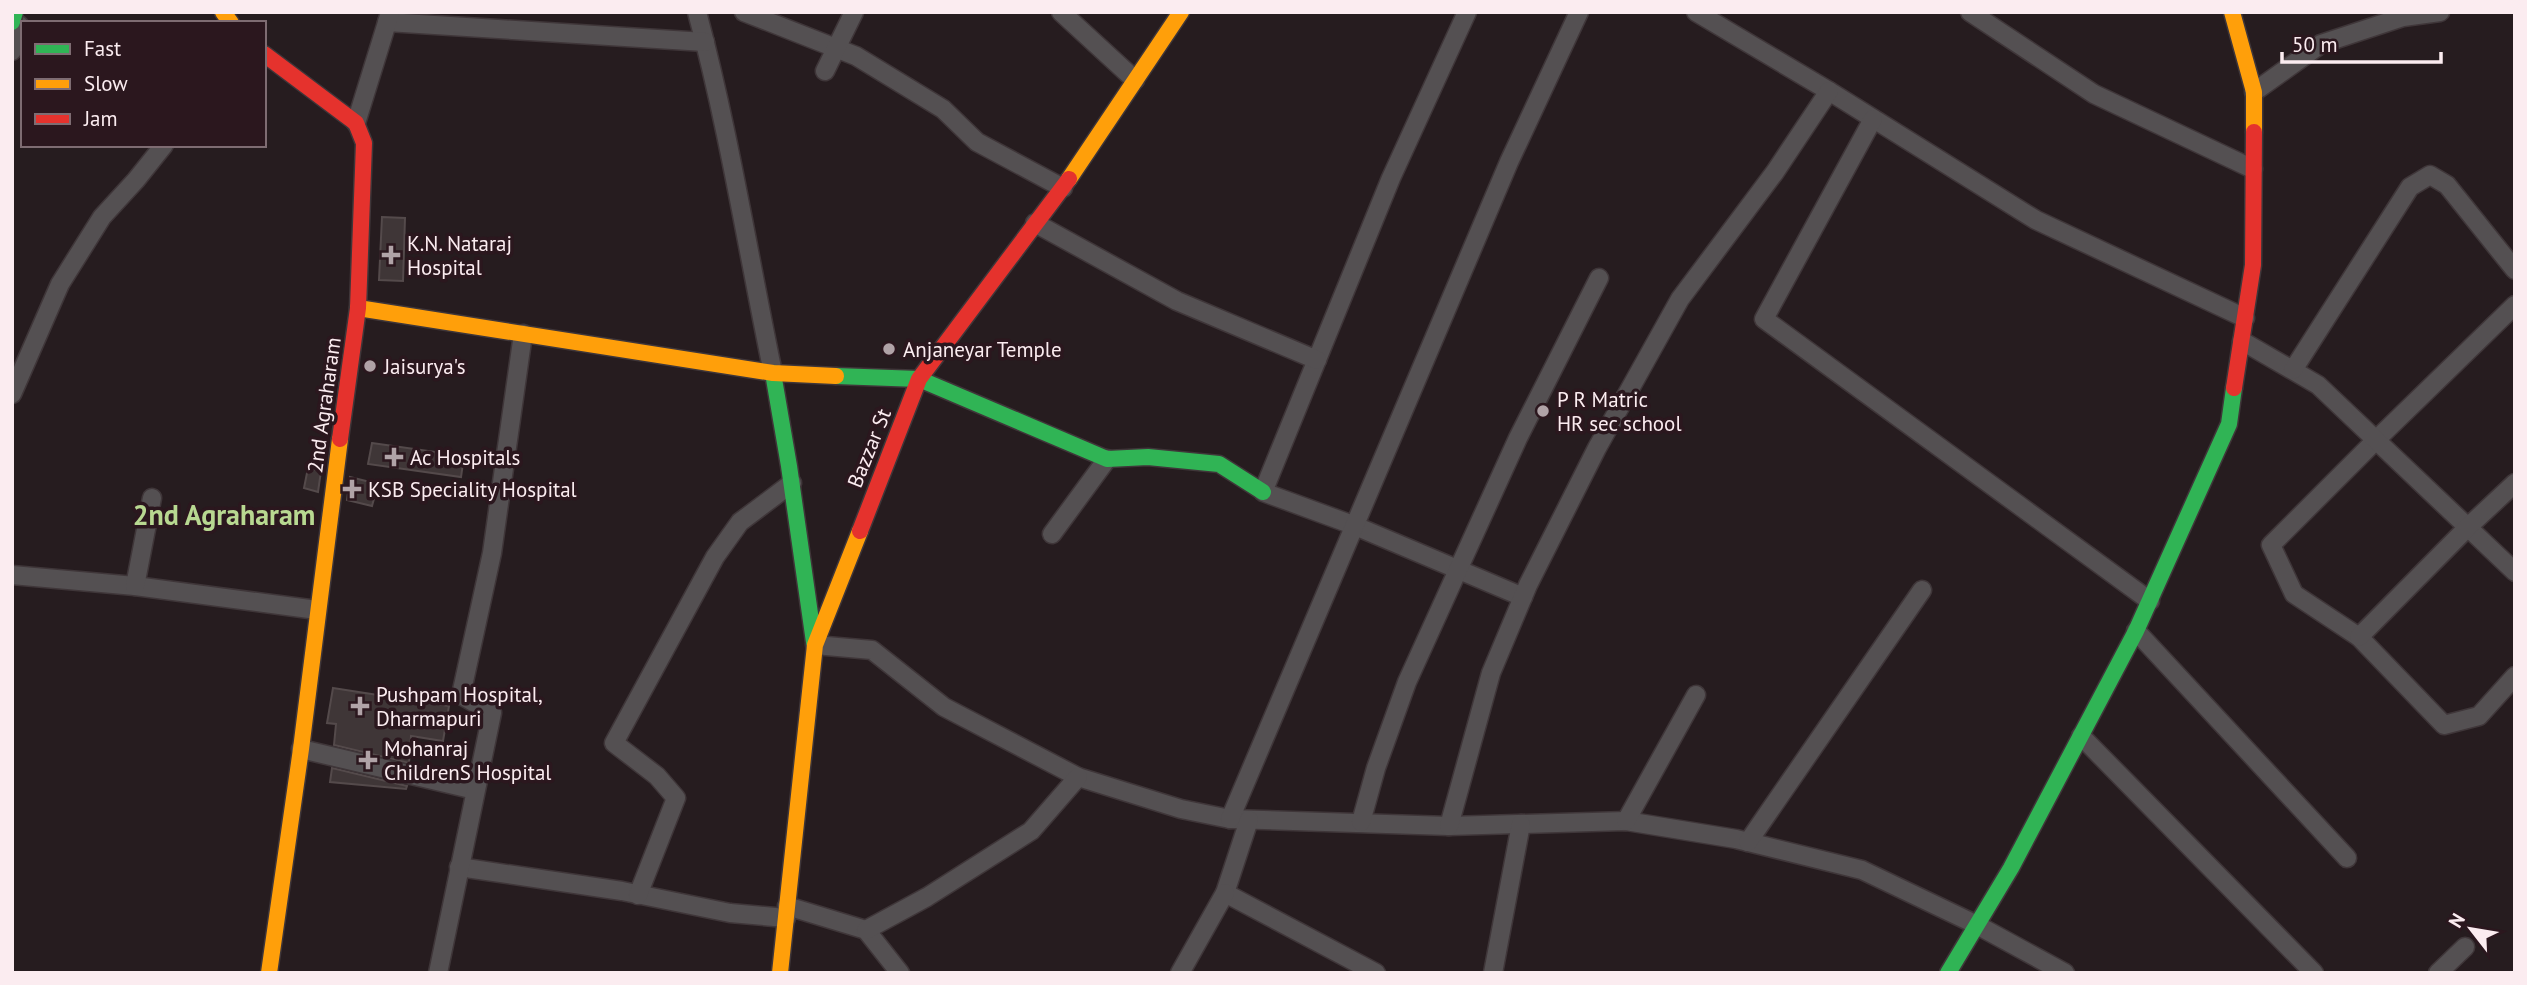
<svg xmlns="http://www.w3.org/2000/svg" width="2527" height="985" font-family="'PT Sans',sans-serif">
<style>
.building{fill:#3f3637;stroke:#544a4b;stroke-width:2}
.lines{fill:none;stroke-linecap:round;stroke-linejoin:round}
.street-casing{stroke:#3f3639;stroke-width:21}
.fast-casing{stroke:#3f3639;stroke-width:19}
.slow-casing{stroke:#3f3639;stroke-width:19}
.jam-casing{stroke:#3f3639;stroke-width:19}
.street{stroke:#545052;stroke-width:18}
.fast{stroke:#30b455;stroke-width:16}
.slow{stroke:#ff9f0a;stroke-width:16}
.jam{stroke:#e5322d;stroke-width:16}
.fast-bridge-casing{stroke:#3f3639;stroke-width:19;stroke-linecap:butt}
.fast-bridge{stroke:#30b455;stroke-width:16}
.poi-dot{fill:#b0a3a7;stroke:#2b171e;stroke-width:2.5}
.labels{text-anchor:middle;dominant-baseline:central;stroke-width:7;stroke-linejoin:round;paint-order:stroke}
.poi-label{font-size:21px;fill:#fbecf0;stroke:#2b171e;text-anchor:start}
.street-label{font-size:21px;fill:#fbecf0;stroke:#2b171e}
.district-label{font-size:28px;font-weight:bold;fill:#b8d891;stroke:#2b171e}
</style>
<rect width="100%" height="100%" fill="#261c1f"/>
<g class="building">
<polygon points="382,217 405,218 403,281 379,280"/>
<polygon points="372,443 464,456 461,477 368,464"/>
<polygon points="308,468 321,471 318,492 304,488"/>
<polygon points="350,477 378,484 372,506 347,500"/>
<polygon points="333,688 449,706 443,741 411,736 409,763 334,745 336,724 327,723"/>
<polygon points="332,768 407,786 406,789 330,782"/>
</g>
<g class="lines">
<defs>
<g id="street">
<path d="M697 12C729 131 748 253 773 373"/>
<polyline points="744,12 856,56 943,109 977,142 1063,188"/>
<polyline points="1061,12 1135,80"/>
<polyline points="1467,12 1391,178 1263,492 1353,525 1523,597"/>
<polyline points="1696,12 1829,91 2036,220 2245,318"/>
<polyline points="1970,12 2094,94 2253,169"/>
<polyline points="12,20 19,25 12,51"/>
<polyline points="387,22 705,42"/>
<polyline points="825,71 854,12"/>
<polyline points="2254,92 2321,44 2403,17 2440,12"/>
<polyline points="1873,119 1764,319 2150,601"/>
<polyline points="356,123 390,13"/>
<polyline points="1035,223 1177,301 1317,360"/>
<polyline points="2515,305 2376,440 2271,545 2294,594 2359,637 2444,725 2479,716 2515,676"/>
<polyline points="2242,341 2318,385 2515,572"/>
<polyline points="2293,370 2410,187 2430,175 2447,185 2515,270"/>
<polyline points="12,394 60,284 102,217 136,180 164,145"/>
<polyline points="1052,534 1107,459"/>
<polyline points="12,575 135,586 317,610"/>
<polyline points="135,586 152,498"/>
<polyline points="2136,631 2347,858"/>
<polyline points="2359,637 2468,527 2515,483"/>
<polyline points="815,645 872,650 944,707 1078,777 1181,809 1230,819 1449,826 1626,821 1736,839 1862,870 1977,925 2065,973"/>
<polyline points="2081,736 2314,973"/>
<polyline points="301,749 475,790"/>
<polyline points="1230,819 1509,162 1579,12"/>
<polyline points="1249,820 1225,893 1376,973"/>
<polyline points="1626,821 1696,695"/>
<polyline points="1361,822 1376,768 1407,682 1518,438 1599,278"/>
<polyline points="1449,826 1491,673 1528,585 1597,448 1680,299 1775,172 1829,91"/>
<polyline points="1748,842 1922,590"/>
<polyline points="459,867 622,891 730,913 786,918"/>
<polyline points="638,895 676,798 657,776 614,743 715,557 740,522 792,483"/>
<polyline points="787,906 866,930 900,973"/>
<polyline points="866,930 927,897 1031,831 1078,777"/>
<polyline points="438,973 492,713 461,695 492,553 523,334"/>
<polyline points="1180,973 1225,893"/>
<polyline points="1493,973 1521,824"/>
<polyline points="2438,973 2465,947"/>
</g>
<g id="fast">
<polyline points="773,373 789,466 814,642"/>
<polyline points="836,376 919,379 1107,459 1148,457 1219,464 1263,492"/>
<polyline points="1948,973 2011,868 2136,631 2229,424 2234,388"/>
</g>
<g id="slow">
<polyline points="223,12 231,23"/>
<polyline points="2232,12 2254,92 2254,132"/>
<polyline points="1069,179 1181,12"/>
<polyline points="358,308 773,373 836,376"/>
<polyline points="269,973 301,749 340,439"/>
<polyline points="780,973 815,645 860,531"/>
</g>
<g id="jam">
<polyline points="264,54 356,123 364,143 358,308 340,439"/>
<polyline points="2234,388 2253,265 2254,132"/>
<polyline points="860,531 919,379 1069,179"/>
</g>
</defs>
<use href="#street" class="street-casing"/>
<use href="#fast" class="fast-casing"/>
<use href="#slow" class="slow-casing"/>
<use href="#jam" class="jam-casing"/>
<use href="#street" class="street"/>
<use href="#fast" class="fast"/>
<use href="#slow" class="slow"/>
<use href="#jam" class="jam"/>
<defs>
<polyline id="fast-bridge" points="12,22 15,12"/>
</defs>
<use href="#fast-bridge" class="fast-bridge-casing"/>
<use href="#fast-bridge" class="fast-bridge"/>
</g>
<g class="poi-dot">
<path d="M387.5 244.5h7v7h7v7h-7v7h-7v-7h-7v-7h7z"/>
<circle cx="889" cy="349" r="7"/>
<circle cx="370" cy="366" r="7"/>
<circle cx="1543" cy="411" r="7"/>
<path d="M390.5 446.5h7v7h7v7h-7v7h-7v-7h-7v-7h7z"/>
<path d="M348.5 478.5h7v7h7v7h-7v7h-7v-7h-7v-7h7z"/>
<path d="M356.5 695.5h7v7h7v7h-7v7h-7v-7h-7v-7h7z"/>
<path d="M364.5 749.5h7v7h7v7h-7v7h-7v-7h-7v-7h7z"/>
</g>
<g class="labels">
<g class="poi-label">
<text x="407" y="243">K.N. Nataraj<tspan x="407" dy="24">Hospital</tspan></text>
<text x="903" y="349">Anjaneyar Temple</text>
<text x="384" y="366">Jaisurya's</text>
<text x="1557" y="399">P R Matric<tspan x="1557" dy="24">HR sec school</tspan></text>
<text x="410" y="457">Ac Hospitals</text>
<text x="368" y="489">KSB Speciality Hospital</text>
<text x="376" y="694">Pushpam Hospital,<tspan x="376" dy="24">Dharmapuri</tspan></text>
<text x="384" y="748">Mohanraj<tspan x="384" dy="24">ChildrenS Hospital</tspan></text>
</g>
<g class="street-label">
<text transform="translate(324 405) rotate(-82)">2nd Agraharam</text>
<text transform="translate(869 448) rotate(-68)">Bazzar St</text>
</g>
<g class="district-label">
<text x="224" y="514">2nd Agraharam</text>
</g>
</g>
<rect width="2527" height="985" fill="none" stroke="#fbecf0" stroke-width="28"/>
<rect x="21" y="21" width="245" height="126" fill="#2b171e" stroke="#7e6c72" stroke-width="2"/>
<rect x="35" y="44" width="35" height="10" fill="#30b455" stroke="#7e6c72" stroke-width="2"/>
<text x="84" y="56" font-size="21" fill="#fbecf0">Fast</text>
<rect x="35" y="79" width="35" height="10" fill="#ff9f0a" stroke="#7e6c72" stroke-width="2"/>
<text x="84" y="91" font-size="21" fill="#fbecf0">Slow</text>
<rect x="35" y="114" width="35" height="10" fill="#e5322d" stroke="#7e6c72" stroke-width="2"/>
<text x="84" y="126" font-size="21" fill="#fbecf0">Jam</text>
<g transform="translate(2471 929) rotate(301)" stroke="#2b171e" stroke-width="5" paint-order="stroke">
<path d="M0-5L12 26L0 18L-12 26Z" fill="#fbecf0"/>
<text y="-10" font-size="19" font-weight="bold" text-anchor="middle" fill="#fbecf0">N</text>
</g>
<path d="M2282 52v10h159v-10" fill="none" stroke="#fbecf0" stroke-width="3.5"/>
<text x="2292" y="52" font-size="21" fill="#fbecf0" stroke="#2b171e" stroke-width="5" paint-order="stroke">50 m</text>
</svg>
